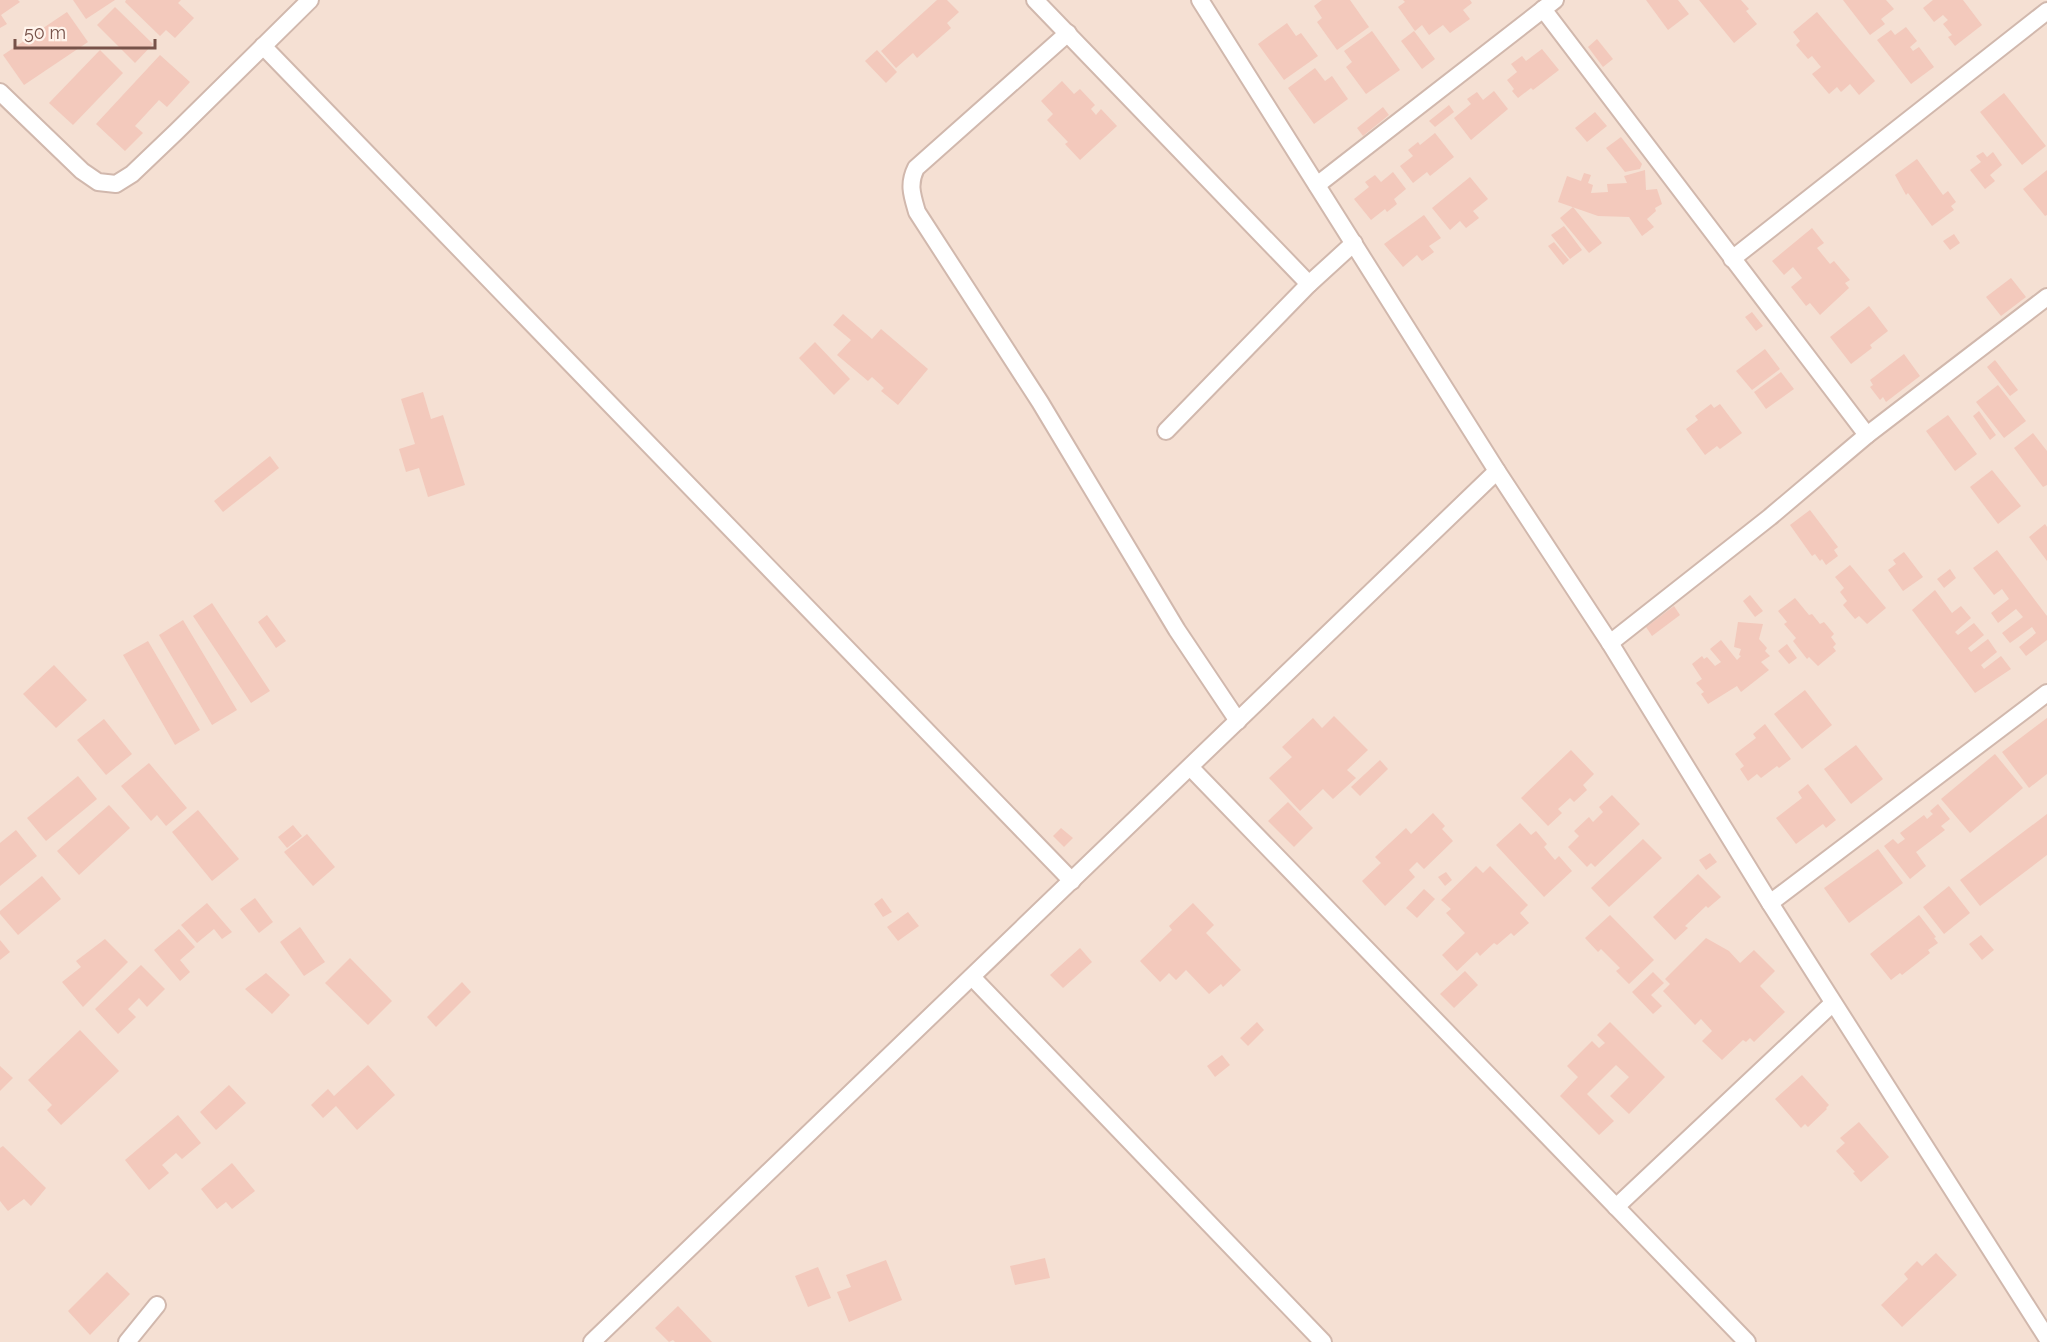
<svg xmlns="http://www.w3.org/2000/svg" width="2047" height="1342" font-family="Raleway,sans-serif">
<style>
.residential{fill:#f5e0d3}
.building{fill:#f3c9bc}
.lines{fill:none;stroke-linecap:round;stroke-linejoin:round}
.street-casing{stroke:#d1b8ad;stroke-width:20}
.street{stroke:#fff;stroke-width:16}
</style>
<rect width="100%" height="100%" fill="#fdf0e5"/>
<rect class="residential" x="0" y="0" width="2047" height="1342"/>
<g class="building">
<polygon points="0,0 18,0 20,2 1,15 7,24 0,28"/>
<polygon points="73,0 115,0 86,19"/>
<polygon points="126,0 181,0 178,3 194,18 175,38 166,30 160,36 125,2"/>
<polygon points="937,0 947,0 959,12 947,23 951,28 917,58 913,53 896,68 881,51"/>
<polygon points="1322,0 1350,0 1369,27 1337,50 1317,22 1322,18 1314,6"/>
<polygon points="1403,0 1470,0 1472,3 1463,10 1470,19 1450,33 1443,25 1429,35 1422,25 1415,31 1398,7 1405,2"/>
<polygon points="1646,0 1678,0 1689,14 1668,30"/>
<polygon points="1699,0 1741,0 1749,9 1746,11 1757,24 1734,43"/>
<polygon points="1843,0 1886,0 1894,9 1881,19 1885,24 1870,35"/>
<polygon points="1933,0 1963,0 1982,25 1955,46 1948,37 1952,35 1943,24 1948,20 1943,15 1934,22 1923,8"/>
<polygon points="115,7 153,44 135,63 97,25"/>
<polygon points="67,12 88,42 24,85 3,55"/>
<polygon points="1817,12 1875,81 1859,95 1850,84 1841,92 1837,87 1829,94 1812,74 1821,67 1812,56 1808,59 1796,45 1800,41 1793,32"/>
<polygon points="1287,23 1296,36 1301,33 1318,56 1284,80 1258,44"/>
<polygon points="1906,27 1917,41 1910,47 1913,51 1919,47 1934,67 1911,84 1877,40 1891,30 1895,35"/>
<polygon points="1372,31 1400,70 1366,94 1346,67 1352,62 1344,51"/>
<polygon points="1414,31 1435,59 1422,69 1401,41"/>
<polygon points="1597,39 1613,59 1603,67 1588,47"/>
<polygon points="1542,49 1559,70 1533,90 1531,88 1518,98 1512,91 1514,89 1507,80 1517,72 1511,64 1522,56 1526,61"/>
<polygon points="100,50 123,73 73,125 49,103"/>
<polygon points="877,50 897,72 886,83 865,61"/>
<polygon points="160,55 190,82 167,107 159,100 135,126 143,133 125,151 96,124"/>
<polygon points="1315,68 1325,81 1332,76 1348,99 1314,124 1288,88"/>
<polygon points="1062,81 1074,94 1080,89 1095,105 1091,109 1096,115 1101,109 1117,126 1080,160 1065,144 1068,142 1047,120 1053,114 1041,101"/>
<polygon points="1494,91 1508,109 1471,140 1454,118 1471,104 1467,99 1477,92 1483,100"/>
<polygon points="2004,93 2046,146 2022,165 1980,112"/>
<polygon points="1449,105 1454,112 1435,127 1429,121"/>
<polygon points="1383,107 1389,115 1363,136 1357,128"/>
<polygon points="1595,112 1607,126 1587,142 1575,128"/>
<polygon points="1435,133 1454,157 1430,176 1427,172 1413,183 1400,166 1413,156 1408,150 1418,142 1420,145"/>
<polygon points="1621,137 1642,164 1640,169 1625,172 1606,148"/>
<polygon points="1983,152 1987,157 1993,152 2002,165 1990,175 1995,181 1985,189 1970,170 1981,162 1976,156"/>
<polygon points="1917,159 1943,195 1948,191 1956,202 1951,206 1954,210 1932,226 1908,193 1906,195 1895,175"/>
<polygon points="1645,170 1646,190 1657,189 1662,204 1655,208 1656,211 1647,219 1654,227 1642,236 1629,217 1598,216 1558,202 1567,176 1581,181 1584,173 1591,175 1588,183 1593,185 1591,193 1608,192 1607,184 1627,183 1624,176"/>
<polygon points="2047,170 2047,215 2045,216 2023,189"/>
<polygon points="1393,172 1406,189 1394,199 1397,204 1387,212 1385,209 1371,220 1354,199 1369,187 1365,182 1375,175 1381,182"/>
<polygon points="1470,177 1488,199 1473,211 1479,218 1466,228 1460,221 1450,230 1432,208"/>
<polygon points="1573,207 1602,243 1589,253 1560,218"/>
<polygon points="1424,215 1441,238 1429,246 1434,252 1422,261 1417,255 1403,267 1384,244"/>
<polygon points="1564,226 1582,250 1570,259 1551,235"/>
<polygon points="1812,228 1824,243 1817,248 1830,264 1834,261 1850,280 1845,283 1849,288 1820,315 1810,303 1806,306 1791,287 1802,278 1793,267 1784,275 1772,261"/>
<polygon points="1954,234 1960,243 1950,250 1943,241"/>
<polygon points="1554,242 1569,260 1563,265 1548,246"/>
<polygon points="2011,278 2026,297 2001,316 1986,297"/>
<polygon points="1869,306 1888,331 1870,345 1872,348 1851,364 1830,337"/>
<polygon points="1752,312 1763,326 1756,331 1745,317"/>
<polygon points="843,314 872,339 881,329 928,369 898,405 881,391 884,388 872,377 868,381 837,355 851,340 833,325"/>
<polygon points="815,342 850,379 834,395 799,358"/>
<polygon points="1765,349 1780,369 1752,390 1736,371"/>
<polygon points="1904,354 1920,376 1886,402 1883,397 1880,400 1870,387 1873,385 1870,380"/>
<polygon points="1995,360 2018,390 2010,396 1987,367"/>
<polygon points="1781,372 1794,389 1766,409 1754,392"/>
<polygon points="1998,385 2026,421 2004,438 1976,402"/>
<polygon points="423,392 431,419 443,415 465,485 428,497 419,468 406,472 399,449 415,444 401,399"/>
<polygon points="1711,404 1714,408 1720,404 1742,433 1720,449 1717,446 1705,455 1686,429 1698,420 1695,416"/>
<polygon points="1979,411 1996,435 1990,440 1973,416"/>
<polygon points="1948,415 1977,454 1955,471 1926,431"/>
<polygon points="2033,433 2047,451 2047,485 2043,487 2014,448"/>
<polygon points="270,456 279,468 223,512 214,501"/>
<polygon points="1992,470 2021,506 1998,524 1970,487"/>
<polygon points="1810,510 1838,547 1834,550 1838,556 1826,565 1822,559 1820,561 1815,554 1812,556 1790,525"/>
<polygon points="2045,524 2047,527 2047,561 2029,537"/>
<polygon points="1997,550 2047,616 2047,640 2026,656 2019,647 2036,633 2032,627 2010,643 2002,633 2023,617 2016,609 1998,623 1991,613 2009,599 2002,589 1994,595 1973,568"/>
<polygon points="1904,552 1923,577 1903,591 1888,570 1896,564 1893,560"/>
<polygon points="1850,565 1886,608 1867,624 1859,616 1855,619 1843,605 1847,601 1840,592 1844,588 1835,577"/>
<polygon points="1950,569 1956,578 1944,588 1937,579"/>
<polygon points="1935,590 1952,613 1961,606 1971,618 1955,632 1958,635 1974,623 1984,635 1968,648 1971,652 1988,639 1997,652 1981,665 1984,669 2001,656 2011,669 1975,693 1912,610"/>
<polygon points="1750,595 1763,611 1755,617 1743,601"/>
<polygon points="1795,598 1809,615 1812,614 1820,624 1824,622 1834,634 1831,637 1836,644 1833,647 1836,651 1818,666 1809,657 1807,659 1793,641 1796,638 1784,624 1787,622 1778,611"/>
<polygon points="212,603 270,691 251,703 193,616"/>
<polygon points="1674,606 1680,615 1652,636 1646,627"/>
<polygon points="267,615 286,641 276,648 258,622"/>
<polygon points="183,620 237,710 212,725 159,635"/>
<polygon points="1738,622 1763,624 1759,639 1767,648 1765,651 1770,656 1761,662 1769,670 1741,692 1737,686 1708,704 1701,694 1704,692 1696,683 1702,679 1692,664 1702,656 1704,659 1707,657 1715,666 1721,662 1710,649 1721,640 1737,660 1741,656 1739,655 1741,649 1734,647"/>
<polygon points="148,641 200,730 175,745 123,655"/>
<polygon points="1787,644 1797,658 1789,664 1778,651"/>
<polygon points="54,665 87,700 56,728 23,694"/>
<polygon points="1805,690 1832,725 1802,749 1774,714"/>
<polygon points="1334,716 1368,750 1347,770 1356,778 1333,799 1323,789 1300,811 1269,778 1292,757 1282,747 1313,718 1322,728"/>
<polygon points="2047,718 2047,774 2029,788 2002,752"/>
<polygon points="104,719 132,754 106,775 77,740"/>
<polygon points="1765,724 1791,759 1779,768 1777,766 1761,778 1757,774 1748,781 1740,769 1744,766 1735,754 1756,738 1753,734"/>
<polygon points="1856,745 1883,779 1851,804 1824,769"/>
<polygon points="1571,750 1594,774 1583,785 1587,790 1574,802 1570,798 1558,809 1562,813 1548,826 1521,798"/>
<polygon points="1995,754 2023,788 1970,833 1941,799"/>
<polygon points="1380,760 1388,769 1360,796 1351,787"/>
<polygon points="149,763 187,808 166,826 157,815 151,821 121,786"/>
<polygon points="78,776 97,799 46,841 27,818"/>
<polygon points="1808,784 1836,820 1826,828 1823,824 1796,844 1776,818 1802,798 1798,792"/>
<polygon points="1612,795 1640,824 1595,867 1591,863 1587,867 1568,847 1579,836 1574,831 1589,817 1593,822 1603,812 1599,807"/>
<polygon points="1288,802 1313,828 1294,847 1268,821"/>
<polygon points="1938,804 1950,819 1941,826 1945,830 1916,852 1926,866 1910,879 1884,846 1893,839 1898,844 1905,839 1900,833 1924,815 1927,819 1933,814 1930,811"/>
<polygon points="109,805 130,828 79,875 57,851"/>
<polygon points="198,810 239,859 212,881 172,832"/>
<polygon points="1433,813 1445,826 1442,829 1453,841 1424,869 1417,862 1409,870 1415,877 1385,906 1362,881 1381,863 1375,857 1406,828 1411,834"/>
<polygon points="2047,814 2047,855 1980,906 1960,880"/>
<polygon points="1520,823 1531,835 1536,831 1547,844 1544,847 1555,860 1559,856 1572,871 1544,897 1496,845"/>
<polygon points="293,825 302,836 287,848 278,837"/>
<polygon points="1061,828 1073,838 1064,847 1053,836"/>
<polygon points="16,830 37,856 0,886 0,843"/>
<polygon points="307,834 335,867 313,886 284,852"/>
<polygon points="1643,839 1662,858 1609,907 1591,888"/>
<polygon points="1878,849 1903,883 1849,923 1824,888"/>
<polygon points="1710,853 1717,862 1706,870 1699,860"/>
<polygon points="1476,866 1483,873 1490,866 1528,905 1520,913 1529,923 1514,936 1511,933 1497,945 1494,943 1480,956 1477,952 1457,971 1442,955 1465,933 1446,913 1451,909 1441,900"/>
<polygon points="1446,872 1452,880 1445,886 1438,877"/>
<polygon points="1698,874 1721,897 1708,908 1706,906 1685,926 1688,928 1675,940 1653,917"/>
<polygon points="42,876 61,899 18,935 0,914 0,911"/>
<polygon points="1949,886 1970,913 1944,934 1923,907"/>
<polygon points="1424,889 1435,899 1417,918 1406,908"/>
<polygon points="255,898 273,922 259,933 240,909"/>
<polygon points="882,898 892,912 883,917 874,904"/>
<polygon points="207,903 232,932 222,939 214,929 197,943 181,925"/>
<polygon points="1193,903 1214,925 1206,933 1241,970 1223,987 1221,984 1209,994 1186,970 1176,980 1169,973 1160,982 1140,961 1172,930 1169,926"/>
<polygon points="908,912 919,926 898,941 887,927"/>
<polygon points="1610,915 1654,960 1629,984 1616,971 1620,968 1601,949 1598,952 1585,938"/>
<polygon points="1919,915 1936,937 1934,938 1938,943 1928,950 1930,953 1902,975 1900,973 1891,980 1870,954"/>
<polygon points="300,927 325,962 304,976 280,942"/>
<polygon points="179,929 195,947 180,960 190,972 180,981 154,950"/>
<polygon points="1981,935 1994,950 1982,960 1969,944"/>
<polygon points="1706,938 1729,951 1740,963 1754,950 1775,971 1760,986 1785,1012 1754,1042 1750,1038 1746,1042 1743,1040 1722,1060 1702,1041 1712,1031 1701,1019 1695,1025 1663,991 1670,984 1665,979"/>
<polygon points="105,939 128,962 83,1007 62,982 81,967 76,961"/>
<polygon points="0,940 10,952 0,960"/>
<polygon points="1080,948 1092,962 1063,988 1050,975"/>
<polygon points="350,958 392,1001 368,1025 325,983"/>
<polygon points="141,965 165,989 147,1007 139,998 128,1009 136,1017 118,1034 95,1009"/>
<polygon points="1465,971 1478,985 1454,1008 1440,994"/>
<polygon points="1653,972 1664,983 1651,995 1662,1006 1653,1014 1632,992"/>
<polygon points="266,973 290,995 272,1014 245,989"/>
<polygon points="462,982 471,992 436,1027 427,1017"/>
<polygon points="1257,1022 1264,1030 1248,1046 1240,1038"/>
<polygon points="1610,1022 1665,1077 1629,1114 1610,1096 1629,1077 1616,1065 1587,1094 1614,1121 1599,1135 1560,1096 1578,1077 1567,1066 1592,1041 1599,1048 1605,1043 1597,1035"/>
<polygon points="80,1030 119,1071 61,1125 47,1110 52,1105 28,1080"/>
<polygon points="1222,1055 1230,1065 1215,1077 1207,1066"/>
<polygon points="368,1065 395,1095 357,1130 336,1106 323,1118 311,1105 328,1089 334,1096"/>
<polygon points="0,1066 13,1078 0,1091"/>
<polygon points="1802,1075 1829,1105 1826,1108 1827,1109 1808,1127 1805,1124 1801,1128 1775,1099"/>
<polygon points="229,1085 246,1103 216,1130 200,1112"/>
<polygon points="178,1115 201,1143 182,1159 176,1153 162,1165 169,1173 149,1190 125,1160"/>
<polygon points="1859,1122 1889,1157 1861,1182 1853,1173 1855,1172 1836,1151 1845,1143 1840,1138"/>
<polygon points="3,1146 46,1188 31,1206 24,1199 8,1211 0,1201 0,1148"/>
<polygon points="232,1163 255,1191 232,1209 226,1202 217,1209 201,1189"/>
<polygon points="1936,1253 1957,1275 1902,1327 1881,1305 1908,1279 1904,1274 1917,1261 1922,1266"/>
<polygon points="1045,1258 1050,1278 1015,1285 1010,1266"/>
<polygon points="886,1260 902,1300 849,1322 837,1292 851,1287 846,1275"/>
<polygon points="818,1267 831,1298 808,1307 795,1276"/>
<polygon points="107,1272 130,1294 90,1335 68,1311"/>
<polygon points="678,1306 712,1342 675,1342 673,1340 669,1342 655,1328"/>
</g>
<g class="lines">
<defs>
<g id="street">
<polyline points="1035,0 1309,284"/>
<polyline points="1200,0 1497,471 1610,643 1770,903 2047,1338"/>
<polyline points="1543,9 1867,435"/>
<path d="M1068 33 916 168C908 184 912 195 917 212L1040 402 1177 630 1238 721"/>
<polyline points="263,46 1072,881"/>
<polyline points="0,92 82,171 98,182 116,184 132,174 176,132 310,0"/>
<polyline points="1317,185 1555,0"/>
<polyline points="1732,259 2047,11"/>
<polyline points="1166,431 1309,284 1354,243"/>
<polyline points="1610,643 1770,517 1867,435 2047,297"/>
<polyline points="1190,767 1747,1342"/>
<polyline points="1770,903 2047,693"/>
<polyline points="972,977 1323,1342"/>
<polyline points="1616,1207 1833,1003"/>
<polyline points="127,1342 157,1305"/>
<polyline points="592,1342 1497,471"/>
</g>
</defs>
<use href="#street" class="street-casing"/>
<use href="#street" class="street"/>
</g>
<path d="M15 39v9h140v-9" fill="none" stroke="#775249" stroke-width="3"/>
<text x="24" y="39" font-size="18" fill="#775249" stroke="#fff4ec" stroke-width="4.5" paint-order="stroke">50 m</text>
</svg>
